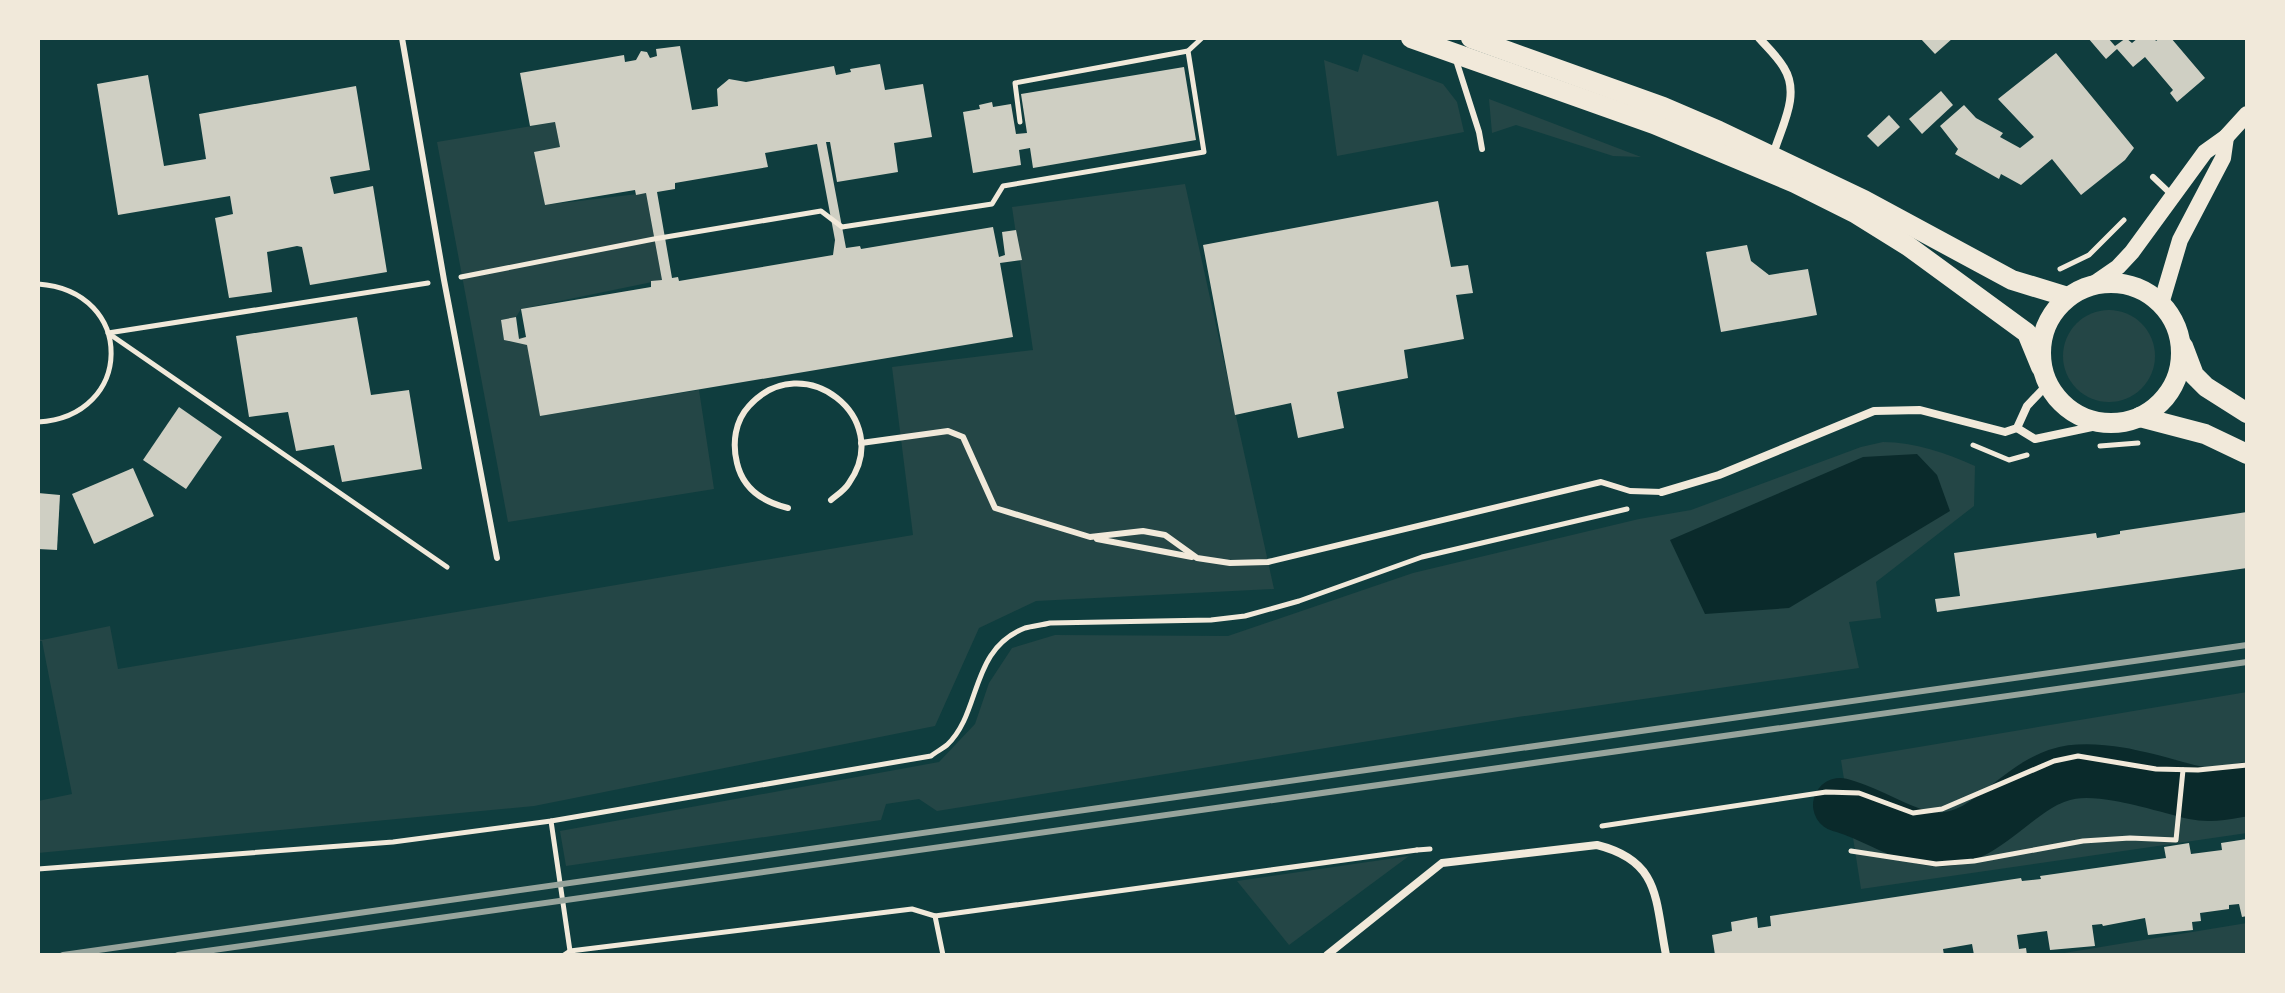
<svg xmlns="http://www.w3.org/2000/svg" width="2285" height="993" font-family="'Open Sans',sans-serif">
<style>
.green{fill:#244646}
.water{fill:#0a2a2b}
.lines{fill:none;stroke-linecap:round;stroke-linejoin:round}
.river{stroke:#0a2a2b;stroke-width:54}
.building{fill:#cfcfc3;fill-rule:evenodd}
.path{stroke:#f1e9da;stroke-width:5}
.service{stroke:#f1e9da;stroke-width:6}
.minor{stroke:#f1e9da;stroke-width:8}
.secondary{stroke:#f1e9da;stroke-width:16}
.primary{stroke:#f1e9da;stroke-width:20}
.rail{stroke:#97a49c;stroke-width:6}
</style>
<rect width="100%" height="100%" fill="#0f3d3e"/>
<g class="green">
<polygon points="1363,54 1443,84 1457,102 1464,132 1337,156 1324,60 1358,72"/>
<polygon points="1489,99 1641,157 1613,156 1516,125 1492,133"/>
<polygon points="555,122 560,147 535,152 545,205 646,193 662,280 521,309 516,317 501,320 504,339 526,337 540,416 699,390 714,489 508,522 437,142"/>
<polygon points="1185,184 1274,589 1036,601 979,628 935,726 534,806 38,853 38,801 72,794 42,641 38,641 38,639 42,640 110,626 118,669 913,535 892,367 1033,350 1012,207"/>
<circle cx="2109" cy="356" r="46"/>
<path d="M1883 442C1915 442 1946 453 1975 466L1974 506 1876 582 1881 618 1849 622 1859 668 1518 717 937 811 919 799 886 804 881 820 566 866 560 831 939 762 975 724 989 683 1012 648 1055 635 1228 636 1413 573 1639 519 1691 510 1861 447Z"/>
<polygon points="2247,692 2247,833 1861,889 1841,760"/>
<polygon points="1409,856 1289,945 1237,881"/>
<polygon points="2247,923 2247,955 2052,955"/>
</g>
<polygon class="water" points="1917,454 1937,475 1950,511 1789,608 1705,614 1670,540 1863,457"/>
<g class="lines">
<path class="river" d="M1840 805C1872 813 1899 835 1932 839 1987 846 2017 780 2072 772 2102 768 2139 778 2169 786 2181 789 2197 795 2211 794 2222 794 2235 791 2247 789"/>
</g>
<g class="building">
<polygon points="1920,38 1953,38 1935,54"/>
<polygon points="2088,38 2108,38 2115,46 2126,38 2132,43 2138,38 2154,38 2156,41 2160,38 2171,38 2205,78 2177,102 2170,93 2173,90 2145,57 2133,67 2117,49 2106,59"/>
<path d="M680 46 692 110 718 106 717 89 729 79 746 82 834 66 836 75 851 72 850 69 880 64 885 90 923 84 932 137 894 143 898 172 837 182 830 142H826L846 248 860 246 861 249 993 227 999 257 1005 255 1002 232 1016 230 1022 260 1000 263 1013 337 540 416 527 345 504 340 501 320 516 317 519 339 526 337 521 309 651 287V281L662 280 646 193 636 195 635 190 545 205 534 152 560 147 555 122 530 126 520 73 624 55 625 62 636 60 641 51 647 52 650 58 657 56 656 49ZM817 144 835 240 833 255 679 281 678 277 672 278 657 192 675 189V183L768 167 765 153Z"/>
<polygon points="2056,53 2134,148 2125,160 2081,195 2052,159 2021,185 2001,174 1999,179 1955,154 1958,149 1940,126 1964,105 1976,118 2003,133 2000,137 2020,148 2034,137 1998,99"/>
<polygon points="1184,67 1196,140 1033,168 1030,148 1019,150 1021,165 973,173 963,112 980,109 979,105 992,102 993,107 1011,104 1016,134 1027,133 1021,94"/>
<polygon points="148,75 164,166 206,159 199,114 356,86 370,170 330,177 334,194 373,186 387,272 310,285 302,247 297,246 267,252 272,292 229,298 215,218 233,214 230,196 118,215 97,84"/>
<polygon points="1941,91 1953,105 1922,134 1909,119"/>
<polygon points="1889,115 1900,127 1878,147 1867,136"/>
<polygon points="1438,201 1451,267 1468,265 1473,293 1456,295 1464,339 1404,350 1408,378 1337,392 1344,428 1298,438 1291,403 1235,415 1203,245"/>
<polygon points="1747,245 1751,261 1769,275 1808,269 1817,315 1721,332 1706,252"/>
<polygon points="357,317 371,395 409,390 422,469 342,482 334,445 296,451 288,412 249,417 236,336"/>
<polygon points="179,407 222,437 186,489 143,460"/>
<polygon points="133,468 154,516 94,544 72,494"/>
<polygon points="38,493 60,495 57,550 38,549"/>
<polygon points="2247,512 2247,568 1937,612 1935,599 1960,596 1954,553 2096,533 2097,538 2120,534 2120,531"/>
<polygon points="2247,839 2247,916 2242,917 2239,904 2229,905 2229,909 2200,913 2201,921 2192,922 2193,930 2148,935 2145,918 2103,926 2102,924 2092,925 2095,946 2050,950 2047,931 2017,935 2019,949 2026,948 2027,955 1974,955 1972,944 1943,949 1944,955 1715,955 1712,935 1732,931 1731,922 1757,917 1758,928 1771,926 1770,916 2021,878 2022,881 2041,879 2040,876 2166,858 2164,847 2189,843 2191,854 2222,850 2221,843"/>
</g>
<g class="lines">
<g class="path">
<polyline points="1020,122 1015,83 1188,51"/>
<polyline points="2060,269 2089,255 2124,220"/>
<polyline points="461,277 654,239 821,211 842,227 992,204 1003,186 1204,152 1188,51 1202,38"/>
<polyline points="428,283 108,333 447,567"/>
<path d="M38 284C137 291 134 417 38 422"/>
<polyline points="1973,445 2009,460 2027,455"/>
<polyline points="2100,446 2138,443"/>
<polyline points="551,821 570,951 912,909 935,916 943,955"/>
<polyline points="1602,826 1826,792 1859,793 1913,813 1942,809 2054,761 2078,756 2156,769 2198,770 2247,765"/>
<polyline points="1417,850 1430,849"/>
<polyline points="1851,851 1936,864 1974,861 2083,841 2130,838 2176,840 2183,770"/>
<path d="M38 869 393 842 551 821 931 756C936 752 942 749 947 745 982 712 969 650 1025 628 1033 626 1042 625 1050 623L1211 620 1245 616 1299 601 1422 557 1627 509"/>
<polyline points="935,916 1417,850"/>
<polyline points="564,955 570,951 571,955"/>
</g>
<g class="service">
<polyline points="402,38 444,280 497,558"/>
<polyline points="1456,60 1479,132 1482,149"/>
<polyline points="2153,177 2173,196"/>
<polyline points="861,443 948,431 963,437 995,508 1090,537 1143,531 1165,535 1197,558 1230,563 1268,562 1601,482 1630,491 1662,492"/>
<path d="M788 508C763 502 743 489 737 463 732 443 735 421 749 406 803 346 895 418 849 483 845 490 837 495 831 500"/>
<polyline points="1097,539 1192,557"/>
</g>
<g class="minor">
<path d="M1759 38C1767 47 1778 57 1784 68 1801 95 1781 127 1773 155"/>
<polyline points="2017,428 2035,439 2111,423"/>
<polyline points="1662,492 1719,475 1874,411 1920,410 2005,432 2017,428 2027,406 2047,385"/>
<path d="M1327 955 1442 863 1597 845C1661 861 1655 900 1666 955"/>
</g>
<g class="secondary">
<polyline points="2089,287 2118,267 2132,252 2205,152 2226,137 2247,114"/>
<polyline points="2161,304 2180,240 2223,158 2226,137"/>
</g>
<g class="primary">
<polyline points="1411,38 1654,124 1795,183 1855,213 1908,246 2027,333 2041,367"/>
<polyline points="1471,38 1663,107 1719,131 1864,200 2012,280 2068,297"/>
<circle cx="2111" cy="353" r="70"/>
<polyline points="2183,346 2194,375 2206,387 2247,413"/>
<polyline points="2140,417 2205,434 2247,454"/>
</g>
<g class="rail">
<polyline points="63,955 2247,645"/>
<polyline points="178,955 2247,662"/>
</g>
</g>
<rect width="2285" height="993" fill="none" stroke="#f1e9da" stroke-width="80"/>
</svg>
